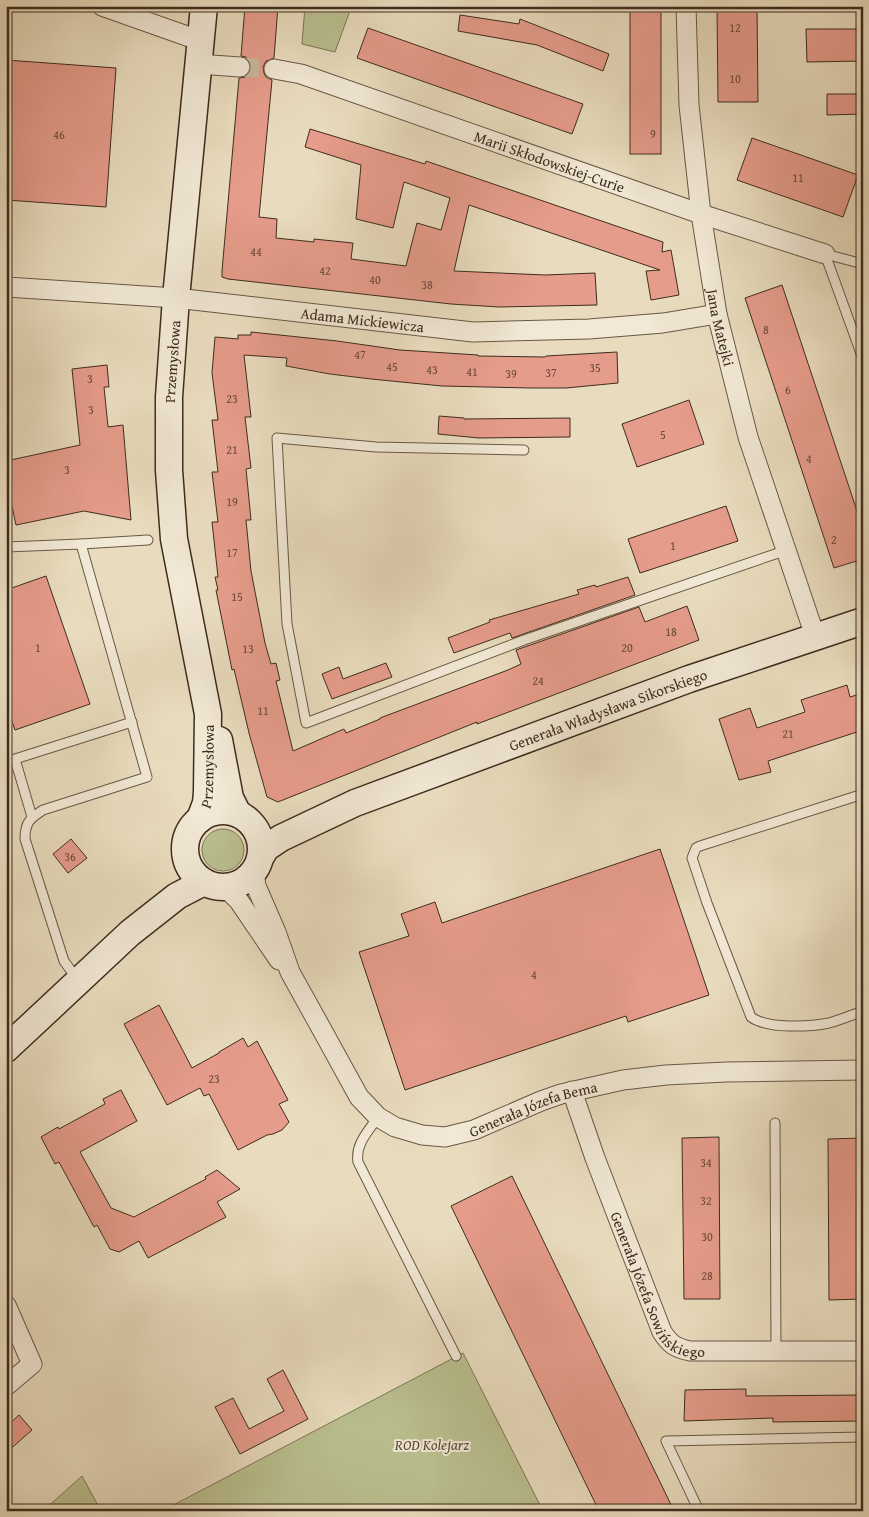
<svg xmlns="http://www.w3.org/2000/svg" width="869" height="1517" font-family="'Gentium Book Plus',serif">
<style>
.green{fill:#babf8f;stroke:#7c7656}
.building{fill:#e69c8b;stroke:#3e2c1e}
.lines{fill:none;stroke-linecap:round;stroke-linejoin:round}
.street-tunnel{stroke:#c7b99e;stroke-width:19;stroke-dasharray:19 9;stroke-linecap:butt}
.lane-casing{stroke:#695846;stroke-width:11}
.street-casing{stroke:#695846;stroke-width:21}
.secondary-casing{stroke:#3e2c1e;stroke-width:29}
.lane{stroke:#f1e8d5;stroke-width:9}
.street{stroke:#f1e8d5;stroke-width:19}
.secondary{stroke:#f1e8d5;stroke-width:26}
.labels{text-anchor:middle;dominant-baseline:central;stroke-width:4;stroke-linejoin:round;paint-order:stroke}
.number-label{font-size:12px;fill:#684839}
.street-label{font-size:15px;fill:#3e2c1e;stroke:#f1e8d5}
.park-label{font-size:15px;font-style:italic;fill:#574935;stroke:#f1e8d5}
</style>
<rect width="100%" height="100%" fill="#e9dcbe"/>
<filter id="stains"><feTurbulence type="fractalNoise" baseFrequency=".004" numOctaves="4"/><feColorMatrix values="0 0 0 0 .2 0 0 0 0 .09 0 0 0 0 .02 0 0 0 .5 -.17"/></filter>
<radialGradient id="worn" r=".72"><stop offset=".6" stop-color="#630" stop-opacity="0"/><stop offset="1" stop-color="#630" stop-opacity=".3"/></radialGradient>
<g class="green">
<polygon points="305,6 350,6 351,8 335,52 302,44"/>
<circle cx="223" cy="850" r="21"/>
<polygon points="463,1353 543,1511 162,1511"/>
<polygon points="82,1476 101,1511 43,1511"/>
</g>
<g class="building">
<polygon points="245,6 278,6 274,58 266,61 263,67 264,73 266,77 272,80 259,217 277,219 276,238 314,242 314,239 353,243 351,259 406,266 417,223 441,230 450,198 404,182 393,228 356,219 361,165 305,147 310,129 425,164 426,161 663,242 662,252 671,250 679,295 651,300 646,271 660,270 469,205 454,271 545,275 595,273 597,305 499,307 451,304 228,279 222,277 222,271 239,78 245,77 250,73 251,68 250,62 246,57 241,56"/>
<rect x="630" y="6" width="31" height="148"/>
<polygon points="717,6 757,6 758,102 718,102"/>
<polygon points="460,15 519,24 520,19 609,54 603,71 537,45 458,31"/>
<polygon points="368,28 583,104 572,134 357,58"/>
<polygon points="806,29 863,29 863,61 807,62"/>
<polygon points="6,60 116,68 106,207 6,200"/>
<polygon points="827,94 863,94 863,114 827,115"/>
<polygon points="752,138 858,175 843,217 737,180"/>
<polygon points="782,285 863,529 863,559 834,568 745,298"/>
<polygon points="251,332 337,341 400,350 478,355 478,356 545,357 546,356 617,352 618,383 566,388 531,388 442,386 371,379 330,374 286,366 287,358 244,355 251,417 245,417 251,468 246,469 251,520 246,520 251,571 265,643 271,664 276,663 280,680 276,681 293,751 344,729 346,733 380,719 380,718 508,670 521,664 516,650 639,607 645,622 687,606 699,640 477,724 477,722 278,802 267,797 249,733 234,669 232,670 216,590 218,590 215,577 218,577 212,522 218,522 212,472 218,472 212,420 218,420 212,373 215,337 238,339 238,335 251,335"/>
<polygon points="107,365 109,387 104,387 108,427 123,425 131,520 84,511 16,525 12,506 6,507 6,461 80,445 72,369"/>
<polygon points="689,400 704,444 637,467 622,424"/>
<polygon points="439,416 464,418 464,419 570,418 570,437 479,438 438,434"/>
<polygon points="726,506 738,541 640,573 628,539"/>
<polygon points="46,576 90,704 15,730 6,704 6,590"/>
<polygon points="628,577 635,595 512,638 510,633 454,653 448,638 490,622 489,620 579,594 577,590 595,585 596,587"/>
<polygon points="386,663 392,677 332,699 322,674 339,667 343,679"/>
<polygon points="847,685 850,697 863,693 863,730 768,761 771,772 739,780 719,719 750,708 757,728 805,712 801,700"/>
<polygon points="71,839 87,858 68,873 53,854"/>
<polygon points="660,849 709,995 628,1022 626,1016 405,1090 359,952 409,936 401,914 435,902 442,923"/>
<polygon points="159,1005 192,1068 219,1053 219,1052 243,1038 248,1047 257,1041 288,1100 279,1104 289,1122 282,1130 273,1134 267,1135 238,1150 209,1094 204,1096 200,1088 167,1105 124,1024"/>
<polygon points="121,1090 137,1121 80,1152 111,1208 134,1217 206,1179 205,1177 217,1170 240,1189 217,1202 226,1217 148,1258 139,1241 119,1252 110,1249 97,1225 94,1227 59,1162 55,1164 41,1137 58,1127 59,1129 105,1104 103,1099"/>
<polygon points="719,1137 720,1299 684,1299 682,1138"/>
<polygon points="863,1138 863,1299 829,1300 828,1139"/>
<polygon points="512,1176 674,1511 599,1511 451,1206"/>
<polygon points="283,1370 308,1419 240,1454 215,1407 233,1398 249,1429 284,1411 267,1379"/>
<polygon points="746,1389 746,1396 863,1395 863,1421 773,1422 773,1418 684,1421 685,1390"/>
<polygon points="19,1415 32,1430 6,1453 6,1427"/>
</g>
<g class="lines">
<polyline class="street-tunnel" points="240,67 274,69"/>
<defs>
<g id="lane">
<polyline points="825,254 863,359"/>
<polyline points="825,254 863,264"/>
<polyline points="524,450 376,447 277,438 287,624 306,723 524,640 787,550"/>
<polyline points="81,544 148,540"/>
<path d="M6 547 81 544 147 777 43 810C29 819 25 823 25 839L64 961 77 979"/>
<path d="M863 794 700 846 696 848 692 858 707 903 751 1017C767 1029 809 1027 829 1023 840 1020 852 1015 863 1011"/>
<polyline points="32,817 15,759 132,722"/>
<path d="M378 1117C368 1132 355 1144 358 1162L456 1356"/>
<polyline points="775,1123 776,1351"/>
<polyline points="699,1511 666,1441 863,1437"/>
</g>
<g id="street">
<polyline points="102,6 201,41"/>
<path id="s1" d="M686 6 689 105 701 214 717 314 748 437 815 636"/>
<polyline points="198,64 240,67"/>
<path id="s2" d="M274 69 301 74 701 214 825 254"/>
<path id="s3" d="M6 287 176 298 473 332 589 329 663 323 717 314"/>
<path id="s4" d="M254 871 256 886 276 932 290 972 326 1037 359 1097 378 1117 395 1127 422 1135 445 1137 474 1130 541 1101 561 1094 623 1080 666 1075 726 1072 863 1070"/>
<polyline points="225,887 239,901 279,960"/>
<path id="s5" d="M572 1091 595 1158 662 1332C670 1344 675 1348 690 1351H863"/>
<polyline points="6,1305 32,1364 6,1386"/>
</g>
<g id="secondary">
<polyline points="219,740 230,798 238,814"/>
<circle cx="223" cy="849" r="38"/>
<path id="s6" d="M200 819 206 803 207 792 208 714 174 539 169 470V397L176 298 204 6"/>
<path id="s7" d="M261 856 266 848 281 838 355 803 689 679 863 621"/>
<polyline points="6,1049 130,933 177,896 204,882"/>
</g>
</defs>
<use href="#lane" class="lane-casing"/>
<use href="#street" class="street-casing"/>
<use href="#secondary" class="secondary-casing"/>
<use href="#lane" class="lane"/>
<use href="#street" class="street"/>
<use href="#secondary" class="secondary"/>
</g>
<g class="labels">
<g class="number-label">
<text x="735" y="27">12</text>
<text x="735" y="78">10</text>
<text x="653" y="133">9</text>
<text x="59" y="134">46</text>
<text x="798" y="177">11</text>
<text x="256" y="251">44</text>
<text x="325" y="270">42</text>
<text x="375" y="279">40</text>
<text x="427" y="284">38</text>
<text x="766" y="329">8</text>
<text x="360" y="354">47</text>
<text x="392" y="366">45</text>
<text x="595" y="367">35</text>
<text x="432" y="369">43</text>
<text x="472" y="371">41</text>
<text x="551" y="372">37</text>
<text x="511" y="373">39</text>
<text x="90" y="378">3</text>
<text x="788" y="389">6</text>
<text x="232" y="398">23</text>
<text x="91" y="409">3</text>
<text x="663" y="434">5</text>
<text x="232" y="449">21</text>
<text x="809" y="458">4</text>
<text x="67" y="469">3</text>
<text x="232" y="501">19</text>
<text x="834" y="539">2</text>
<text x="673" y="545">1</text>
<text x="232" y="552">17</text>
<text x="237" y="596">15</text>
<text x="671" y="631">18</text>
<text x="38" y="647">1</text>
<text x="627" y="647">20</text>
<text x="248" y="648">13</text>
<text x="538" y="680">24</text>
<text x="263" y="710">11</text>
<text x="788" y="733">21</text>
<text x="70" y="856">36</text>
<text x="534" y="974">4</text>
<text x="214" y="1078">23</text>
<text x="706" y="1162">34</text>
<text x="706" y="1200">32</text>
<text x="707" y="1236">30</text>
<text x="707" y="1275">28</text>
</g>
<g class="street-label">
<text stroke="none"><textPath href="#s2" startOffset="291">Marii Skłodowskiej-Curie</textPath></text>
<text stroke="none"><textPath href="#s3" startOffset="358">Adama Mickiewicza</textPath></text>
<text stroke="none"><textPath href="#s1" startOffset="324">Jana Matejki</textPath></text>
<text stroke="none"><textPath href="#s6" startOffset="462">Przemysłowa</textPath></text>
<text stroke="none"><textPath href="#s7" startOffset="379">Generała Władysława Sikorskiego</textPath></text>
<text stroke="none"><textPath href="#s6" startOffset="54">Przemysłowa</textPath></text>
<text stroke="none"><textPath href="#s4" startOffset="442">Generała Józefa Bema</textPath></text>
<text stroke="none"><textPath href="#s5" startOffset="218">Generała Józefa Sowińskiego</textPath></text>
</g>
<g class="park-label">
<text x="432" y="1444">ROD Kolejarz</text>
</g>
</g>
<rect width="869" height="1517" fill="none" stroke="#e9dcbe" stroke-width="25"/>
<rect x="8" y="8" width="854" height="1502" fill="none" stroke="#3e2c1e" stroke-width="2.5"/>
<rect x="12" y="12" width="844" height="1492" fill="none" stroke="#3e2c1e"/>
<rect width="100%" height="100%" filter="url(#stains)"/>
<rect width="100%" height="100%" fill="url(#worn)"/>
</svg>
